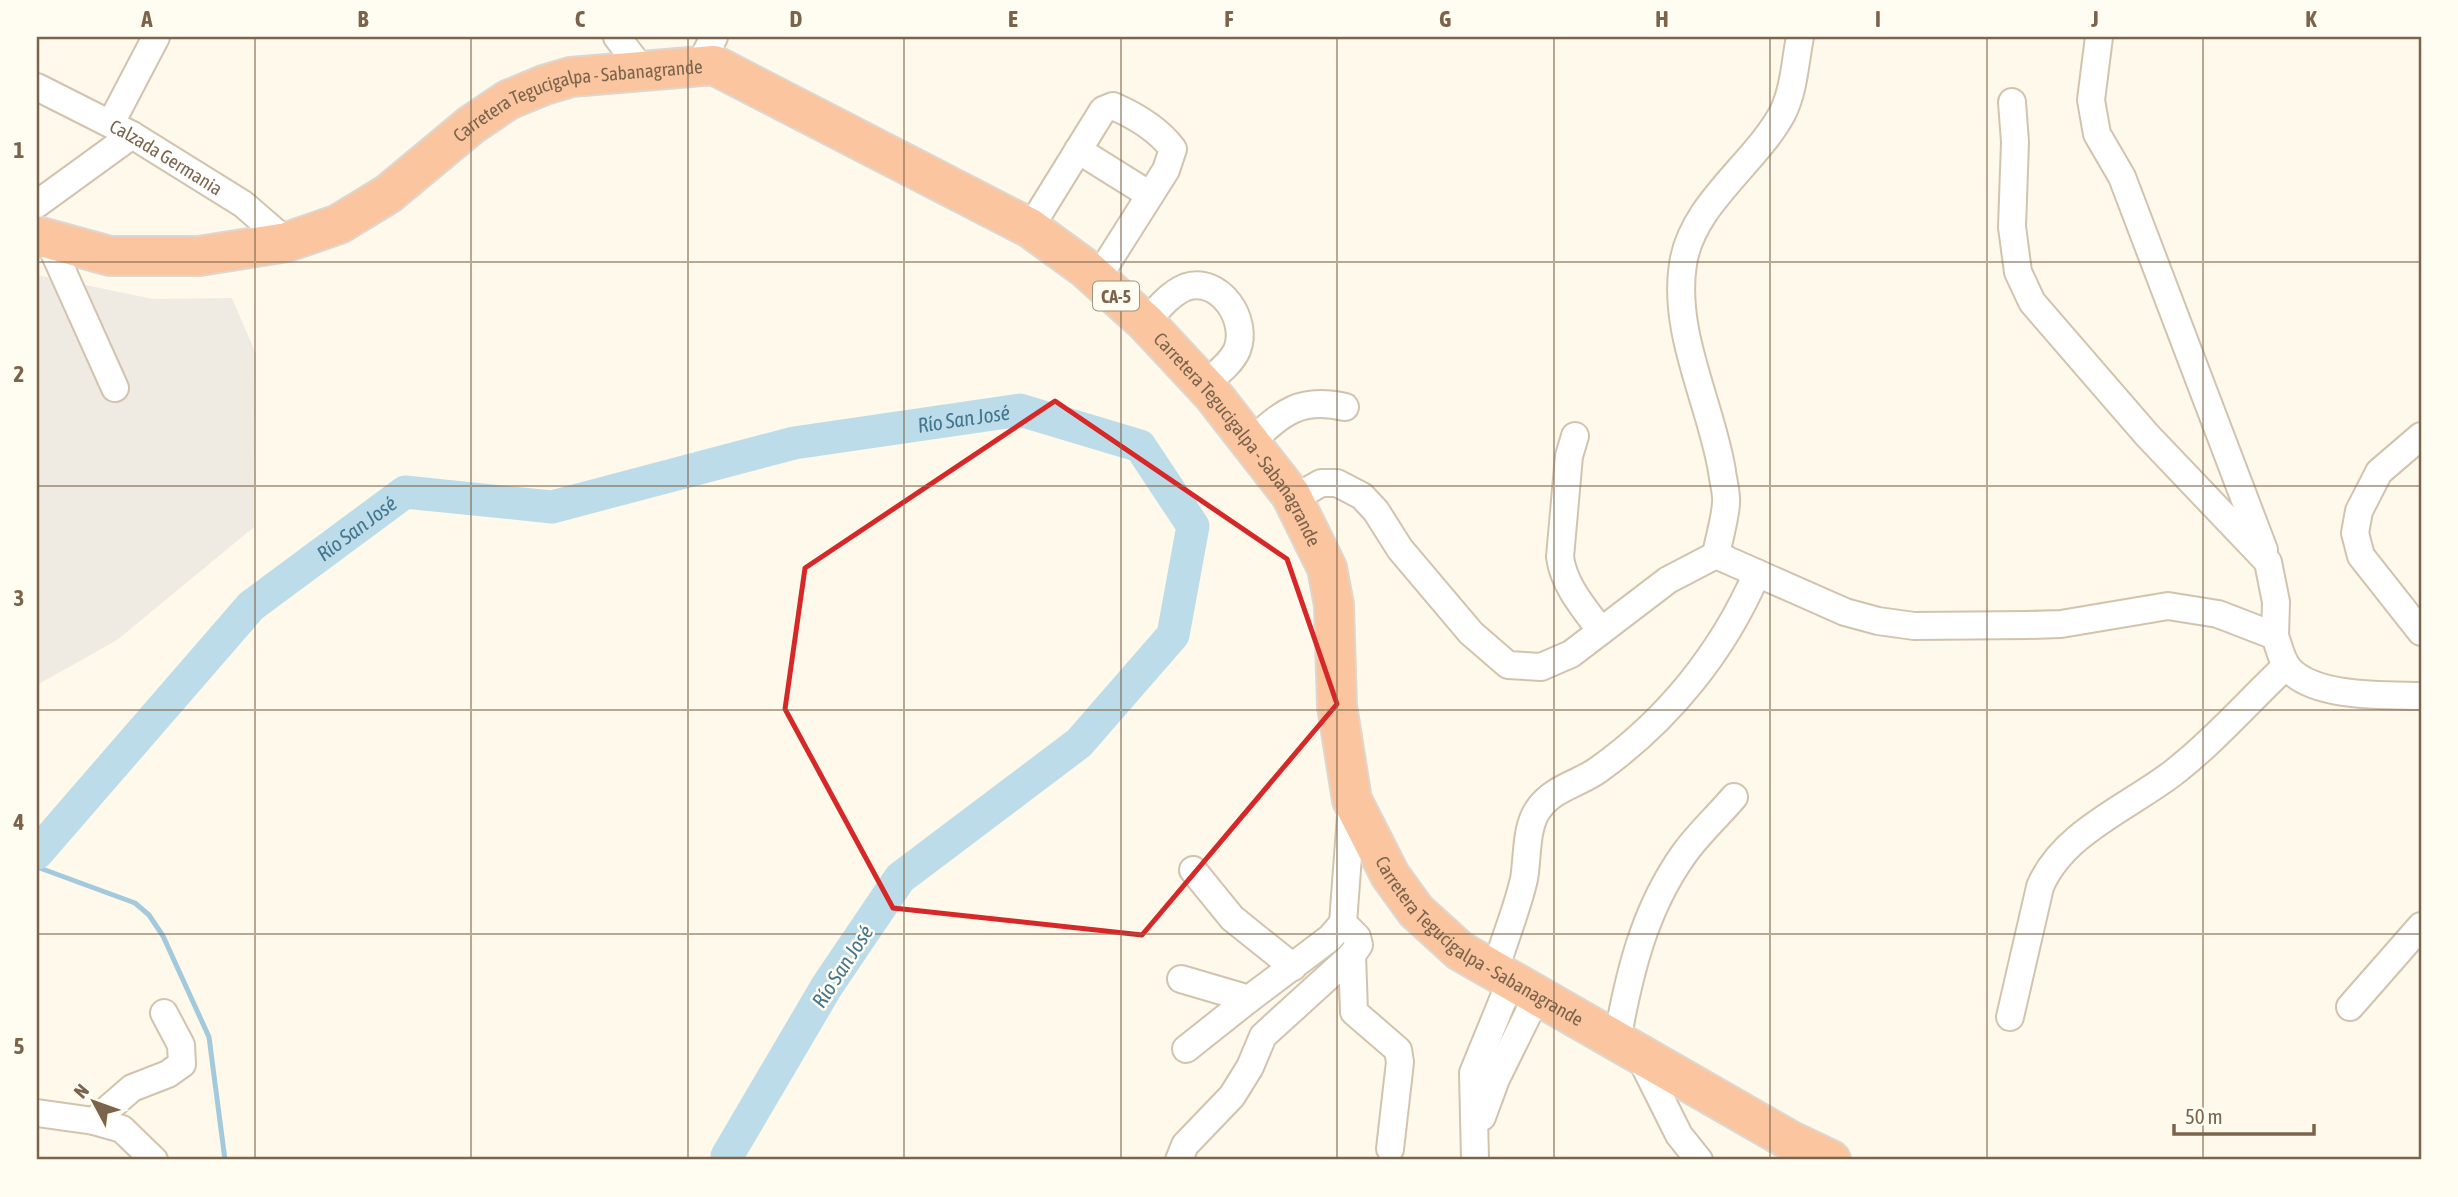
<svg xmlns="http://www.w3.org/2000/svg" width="2458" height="1197" font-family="'Asap Condensed',sans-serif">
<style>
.industrial{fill:#efebe3}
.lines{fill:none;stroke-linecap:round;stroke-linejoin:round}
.stream{stroke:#a3cadc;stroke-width:5}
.river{stroke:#bddce9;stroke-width:33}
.minor-casing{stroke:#d2c3ae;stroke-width:30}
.highway-casing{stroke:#ddd7d0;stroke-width:42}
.minor{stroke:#fff;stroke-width:26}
.highway{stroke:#fac59f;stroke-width:38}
.marked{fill:none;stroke:#d62828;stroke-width:5;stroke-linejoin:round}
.grid{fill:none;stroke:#7b644b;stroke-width:2;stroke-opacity:0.55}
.labels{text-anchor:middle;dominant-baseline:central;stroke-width:5;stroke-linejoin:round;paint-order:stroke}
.shield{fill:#fffcf2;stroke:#a3927d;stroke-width:2}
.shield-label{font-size:18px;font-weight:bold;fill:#7b644b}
.street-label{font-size:19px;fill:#7b644b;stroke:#fffcf2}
.water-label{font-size:21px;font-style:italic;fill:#43768f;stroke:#fffcf2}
.neatline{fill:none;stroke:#7b644b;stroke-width:2.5}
.grid-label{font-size:23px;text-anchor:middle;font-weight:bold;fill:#7b644b}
</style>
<rect width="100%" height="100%" fill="#fef9eb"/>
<polygon class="industrial" points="37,275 153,299 232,298 256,354 254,527 117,640 37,685"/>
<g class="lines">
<polyline class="stream" points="37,867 135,903 149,915 163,936 209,1037 225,1160"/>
<path class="river" id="s1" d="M37 853 251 606 405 492 552 507 794 443 1020 410 1140 446 1193 526 1173 635 1079 743 900 878 827 986 727 1156 728 1160"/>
<defs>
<g id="minor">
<polyline points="617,37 643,71"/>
<polyline points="2099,37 2091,100 2097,134 2122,177 2264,550"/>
<polyline points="699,66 714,37"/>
<path id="s2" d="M37 87 132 135 243 204 287 242"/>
<polyline points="2012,102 2015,142 2012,227 2018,272 2032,302 2147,435 2268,562 2276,602 2275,636"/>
<polyline points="111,123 156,37"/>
<polyline points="1078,150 1150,195"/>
<polyline points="37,204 132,135"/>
<path d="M1030 228 1103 110 1113 106C1136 116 1158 129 1173 149L1166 170 1097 279"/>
<polyline points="48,239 115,388"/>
<path d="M1146 323C1157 310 1169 294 1186 287 1220 276 1249 320 1237 350 1231 364 1215 375 1204 385"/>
<path d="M1575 436 1569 456 1560 557C1564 586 1584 608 1601 631"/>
<polyline points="2421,436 2379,472 2359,511 2355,533 2361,556 2421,632"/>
<path d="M1251 442C1283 412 1300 397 1345 407"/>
<path d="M1293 499 1321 483H1337L1362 496 1376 511 1400 549 1471 633 1508 665 1541 667 1571 654 1668 580 1716 555 1845 612 1878 621 1914 626 2028 625 2061 624 2168 606 2218 614 2275 636C2279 647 2282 662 2290 670 2317 698 2385 695 2421 696"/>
<path d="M1716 555C1719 538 1725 520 1726 503 1727 493 1723 481 1722 471 1711 404 1672 333 1683 264 1692 204 1754 165 1782 114 1794 91 1795 62 1800 37"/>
<polyline points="1193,870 1232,918 1293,967"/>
<polyline points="1352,955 1354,1012 1398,1050 1400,1062 1390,1149"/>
<path d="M1495 971C1504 940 1517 910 1524 879 1528 857 1525 825 1540 807 1554 788 1580 783 1598 770 1668 720 1723 652 1757 573"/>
<polyline points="1181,979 1249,999 1330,938 1343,923 1352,802"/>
<polyline points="2350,1007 2421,926"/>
<path d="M2010 1017 2040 887C2062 833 2129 807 2173 773 2213 742 2249 701 2286 666"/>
<path d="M1617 1041C1629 974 1644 910 1684 854 1698 834 1718 816 1734 797"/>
<polyline points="1186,1049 1249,999"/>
<polyline points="1638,1053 1679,1135 1699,1160"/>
<polyline points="37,1113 94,1121 122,1129 154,1160"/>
<polyline points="1482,1117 1496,1079 1537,996"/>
<polyline points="94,1121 132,1088 168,1074 182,1064 181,1045 164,1013"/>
<polyline points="1179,1160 1185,1145 1232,1096 1250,1067 1263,1036 1352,955 1359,945 1357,937 1343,923"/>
<polyline points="1475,1160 1473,1073 1511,980"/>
</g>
<g id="highway">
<path id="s3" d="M37 236 110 256H199L287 242 339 224 388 194 471 125 508 100 544 85 571 77 714 65 1030 228 1085 268 1146 323 1213 395 1291 495 1327 568 1334 605 1337 706 1352 800 1390 875 1416 911 1460 951 1791 1141 1831 1160"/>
</g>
</defs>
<use href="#minor" class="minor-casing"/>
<use href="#highway" class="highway-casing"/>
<use href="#minor" class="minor"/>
<use href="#highway" class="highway"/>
</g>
<path class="marked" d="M1055 401 1287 559 1337 704 1142 935 893 908 785 709 805 568Z"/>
<path class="grid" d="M255 37V1160M471 37V1160M688 37V1160M904 37V1160M1121 37V1160M1337 37V1160M1554 37V1160M1770 37V1160M1987 37V1160M2203 37V1160M37 262H2421M37 486H2421M37 710H2421M37 934H2421"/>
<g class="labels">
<rect class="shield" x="1093" y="281.5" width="46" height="29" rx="5"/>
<g class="shield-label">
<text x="1116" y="296">CA-5</text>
</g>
<g class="street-label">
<text stroke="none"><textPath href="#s3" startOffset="586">Carretera Tegucigalpa - Sabanagrande</textPath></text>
<text stroke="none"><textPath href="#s2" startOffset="147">Calzada Germania</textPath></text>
<text stroke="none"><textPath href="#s3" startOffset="1384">Carretera Tegucigalpa - Sabanagrande</textPath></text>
<text stroke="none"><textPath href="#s3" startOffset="1972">Carretera Tegucigalpa - Sabanagrande</textPath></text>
</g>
<g class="water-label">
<text stroke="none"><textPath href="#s1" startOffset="1088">Río San José</textPath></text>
<text stroke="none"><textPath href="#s1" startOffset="458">Río San José</textPath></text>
<text transform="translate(842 966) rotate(-57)">Río San José</text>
</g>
</g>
<rect width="2458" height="1197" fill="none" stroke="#fffcf2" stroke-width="77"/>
<g transform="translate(94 1102) rotate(311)" stroke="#fffcf2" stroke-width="5" paint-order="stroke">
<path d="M0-5L12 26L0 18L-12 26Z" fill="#7b644b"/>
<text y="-10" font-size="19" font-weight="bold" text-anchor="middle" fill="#7b644b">N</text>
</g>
<path d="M2174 1124v10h140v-10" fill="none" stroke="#7b644b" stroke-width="3.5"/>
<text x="2185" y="1124" font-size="21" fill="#7b644b" stroke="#fffcf2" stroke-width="5" paint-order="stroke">50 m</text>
<rect x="38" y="38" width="2382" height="1120" class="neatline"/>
<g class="grid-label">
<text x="147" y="27">A</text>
<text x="363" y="27">B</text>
<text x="580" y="27">C</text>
<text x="796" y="27">D</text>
<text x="1013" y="27">E</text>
<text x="1229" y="27">F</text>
<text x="1445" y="27">G</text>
<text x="1662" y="27">H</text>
<text x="1878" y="27">I</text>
<text x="2095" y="27">J</text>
<text x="2311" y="27">K</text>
<text x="19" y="158">1</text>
<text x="19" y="382">2</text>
<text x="19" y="606">3</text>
<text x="19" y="830">4</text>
<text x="19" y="1054">5</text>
</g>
</svg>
